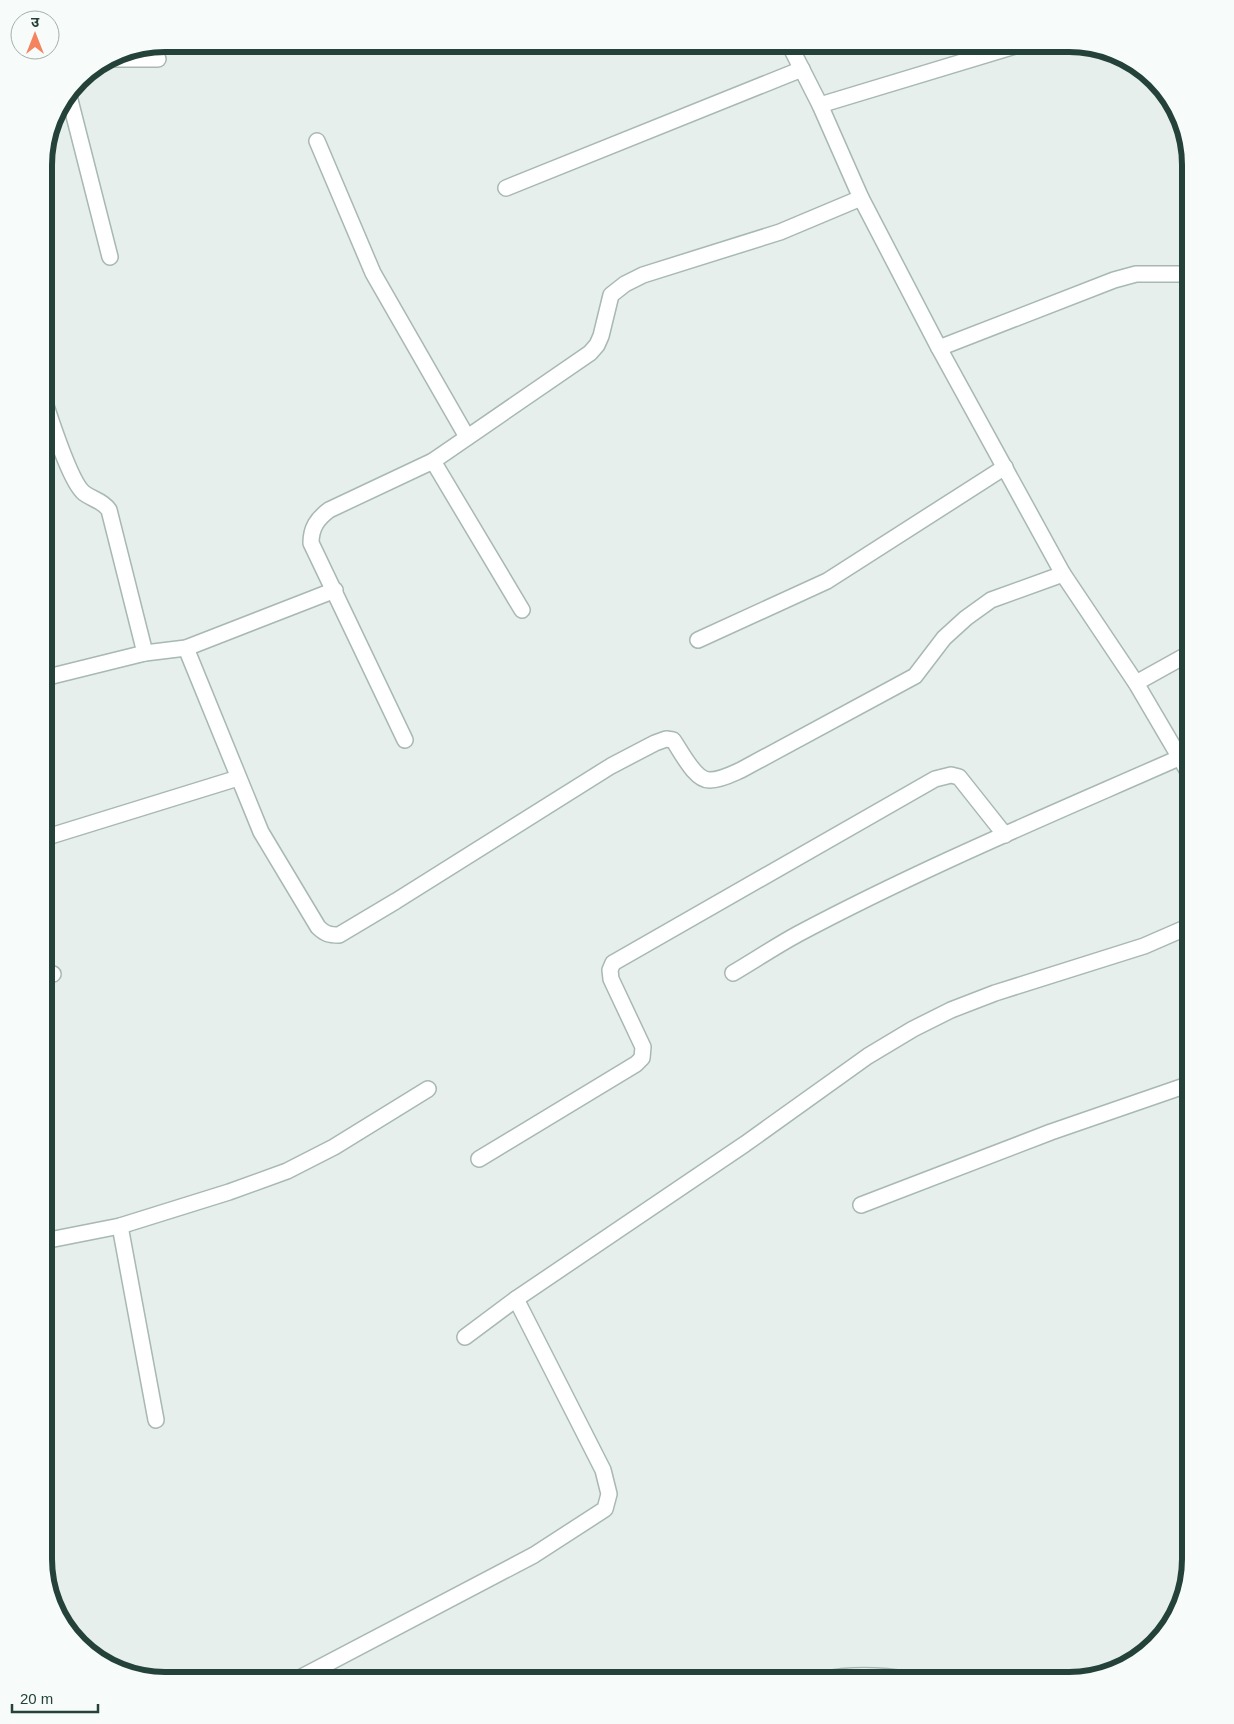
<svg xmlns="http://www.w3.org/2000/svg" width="1234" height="1724" font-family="Helvetica,'Noto Sans Devanagari',sans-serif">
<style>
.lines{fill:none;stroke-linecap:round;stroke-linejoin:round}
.street-casing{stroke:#a8b8b2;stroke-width:18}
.street{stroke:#fff;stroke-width:15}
.rim{fill:none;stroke:#24423a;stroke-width:6}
</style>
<rect width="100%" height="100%" fill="#e6efeb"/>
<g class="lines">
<defs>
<g id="street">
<polyline points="789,44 820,105 861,198 939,348 1063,574 1136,683 1190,775"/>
<polyline points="109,59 158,59"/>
<polyline points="69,96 110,257"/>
<polyline points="820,105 1022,44"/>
<polyline points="317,141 373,273 467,437"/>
<polyline points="506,188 802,69"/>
<polyline points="939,348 1114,280 1136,274 1190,274"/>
<path d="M44 400C51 420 70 482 84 493 93 500 102 500 109 510L145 653"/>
<polyline points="433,461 522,610"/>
<polyline points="698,640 827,581 1005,467"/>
<path d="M186 648 261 832 318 927C325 934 329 935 339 935L396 901 611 766 655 743 666 739 673 740C681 751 695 781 710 780 721 780 732 774 741 770L915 676 944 638 966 618 991 600 1063 574"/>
<polyline points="44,678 145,653 186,648 335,590"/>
<polyline points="1136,683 1190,653"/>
<path d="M405 740 311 543C311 528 317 519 329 510L433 461 590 353 597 345 601 336 611 295 625 284 643 275 780 232 861 198"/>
<polyline points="44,838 238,778"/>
<path d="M733 973C755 960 776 946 798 934 922 868 1052 814 1181 757"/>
<polyline points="44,975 53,974"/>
<polyline points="44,1096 46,1096"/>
<polyline points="479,1159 636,1064 642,1058 643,1047 611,979 610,970 613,963 935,779 951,775 959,777 1005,835"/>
<polyline points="861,1205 1051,1132 1190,1084"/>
<polyline points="120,1226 156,1420"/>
<polyline points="44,1241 120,1226 229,1192 287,1171 334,1147 428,1089"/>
<polyline points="465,1337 516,1299 745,1144 868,1056 913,1029 951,1010 995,993 1144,946 1190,926"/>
<polyline points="296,1680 534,1555 605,1509 609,1494 603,1470 516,1299"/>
<path d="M821 1680C850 1674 882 1675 911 1680"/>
</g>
</defs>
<use href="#street" class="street-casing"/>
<use href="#street" class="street"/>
</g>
<path d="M0 0H1234V1724H0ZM165 52H1069A113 113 0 0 1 1182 165V1559A113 113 0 0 1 1069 1672H165A113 113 0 0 1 52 1559V165A113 113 0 0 1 165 52Z" fill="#f7fbf9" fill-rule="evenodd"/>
<path class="rim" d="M165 52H1069A113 113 0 0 1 1182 165V1559A113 113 0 0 1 1069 1672H165A113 113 0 0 1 52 1559V165A113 113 0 0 1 165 52Z"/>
<g transform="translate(35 35)"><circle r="24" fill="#f7fbf9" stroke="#a3b1ad"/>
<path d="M0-4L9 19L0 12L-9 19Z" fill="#f4845f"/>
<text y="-8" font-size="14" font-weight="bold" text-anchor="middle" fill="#24423a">उ</text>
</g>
<path d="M12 1704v8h86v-8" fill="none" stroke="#24423a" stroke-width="2.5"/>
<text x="20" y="1704" font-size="15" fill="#24423a" stroke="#f7fbf9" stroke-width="4" paint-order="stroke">20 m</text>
</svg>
